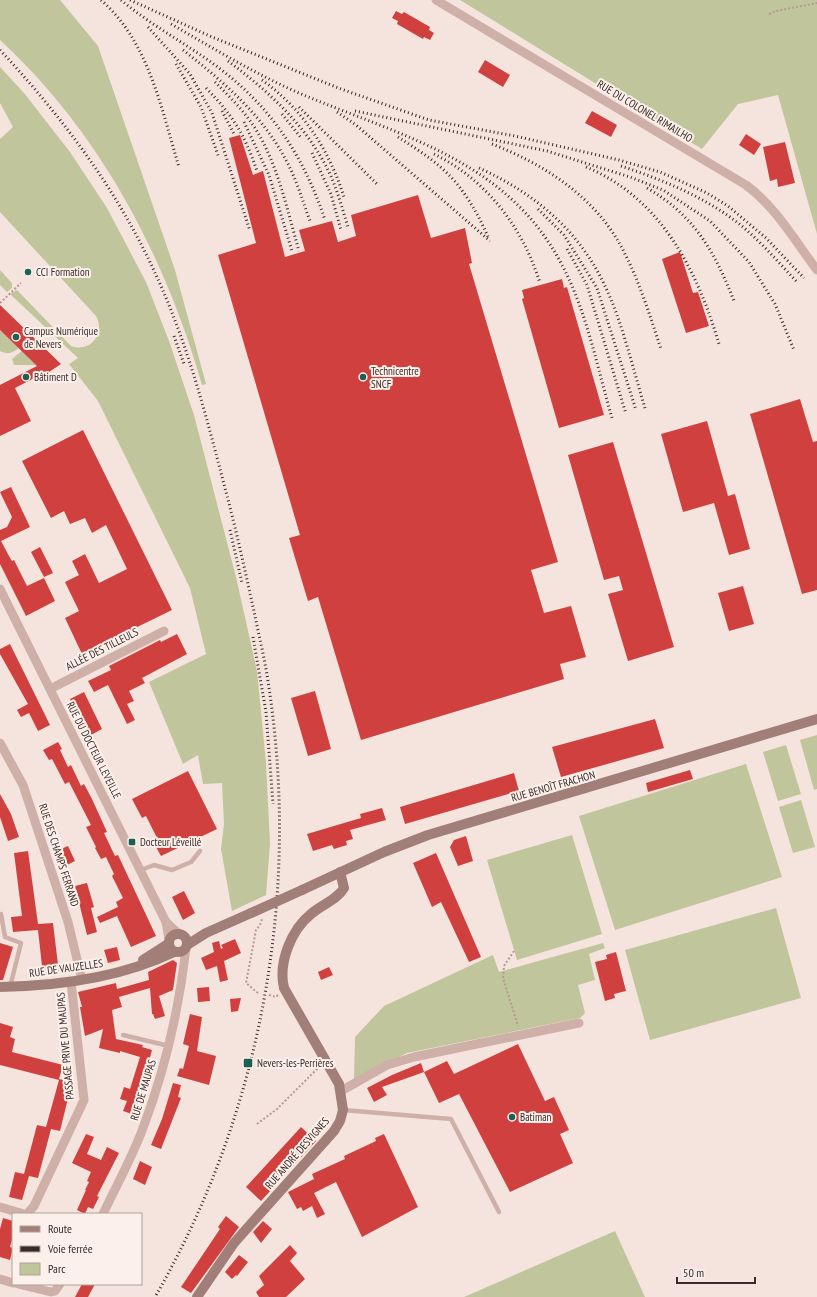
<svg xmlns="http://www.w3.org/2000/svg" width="817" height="1297" font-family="'PT Sans Narrow',sans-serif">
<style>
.green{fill:#c1c59b}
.building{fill:#d0403f}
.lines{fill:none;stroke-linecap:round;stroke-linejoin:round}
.path{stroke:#ba9992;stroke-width:2;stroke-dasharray:2 2;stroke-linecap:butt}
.lane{stroke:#ceb0a8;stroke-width:4.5}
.street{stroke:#ceb0a8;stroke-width:9}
.secondary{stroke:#a27e79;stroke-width:10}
.rail{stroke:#3a2a29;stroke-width:3;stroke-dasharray:1 3;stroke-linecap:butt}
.secondary-bridge{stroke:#a27e79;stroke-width:10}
.poi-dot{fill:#1a6054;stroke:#fbf0ea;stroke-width:1.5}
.labels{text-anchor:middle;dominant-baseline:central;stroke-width:4;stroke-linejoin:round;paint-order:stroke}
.street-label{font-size:11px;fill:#3a2a29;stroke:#fbf0ea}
.poi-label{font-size:11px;fill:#3a2a29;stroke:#fbf0ea;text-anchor:start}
</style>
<rect width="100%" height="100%" fill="#f5e4dd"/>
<g class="green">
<path d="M0 0H60L98 46 175 270 206 384 202 385C165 256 100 132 0 40Z"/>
<polygon points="460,0 817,0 817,234 778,95 738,104 702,149"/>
<path d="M0 67 24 93 70 152 107 208 146 282 169 341 194 415 236 577 257 671 266 763 270 844 266 895 232 911 221 849 224 824 222 783 203 784 198 755 183 764 149 682 206 654 190 588 98 401 69 364 78 358 10 294 17 290 71 346C90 353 106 334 96 316L0 212V139L13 127 0 103Z"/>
<polygon points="0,270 12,283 12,288 7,292 0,285"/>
<path d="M0 330 19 348C12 353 8 355 0 351Z"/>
<polygon points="22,351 36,365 14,365 12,359"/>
<polygon points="817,735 817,789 814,790 800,740"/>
<polygon points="786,745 801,794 778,801 763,752"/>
<polygon points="746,764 782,877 615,930 579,816"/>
<polygon points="801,800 815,847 793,853 779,807"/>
<polygon points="572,835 602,934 517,960 487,860"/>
<polygon points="776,908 801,998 650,1040 625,950"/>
<polygon points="603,943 605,948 589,954 595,980 578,985 585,1013 580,1018 407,1053 354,1079 355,1037 384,1006 493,955 499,972"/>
<polygon points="615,1231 645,1297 464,1297"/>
</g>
<g class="building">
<polygon points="396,11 402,14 404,12 430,27 429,30 434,33 430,40 424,37 423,39 397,24 398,21 392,18"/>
<polygon points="485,60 510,75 503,87 478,72"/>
<polygon points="592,111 617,125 611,137 585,123"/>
<polygon points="746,134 761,144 754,155 739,145"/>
<polygon points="240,135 253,175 263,171 285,257 305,251 299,230 332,221 338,242 356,236 351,215 418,195 431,238 465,228 472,263 469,264 558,562 531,570 544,613 571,606 586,657 560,664 564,679 361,740 318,597 308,601 289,538 300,535 218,255 256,243 229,138"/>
<polygon points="785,142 795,183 778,187 777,179 770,181 763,147"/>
<polygon points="680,252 693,293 698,292 709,326 686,333 662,259"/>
<polygon points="562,279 564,288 567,287 604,415 559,428 522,299 524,298 522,290"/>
<polygon points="0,305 61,364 46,374 44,373 15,388 31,421 0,436 0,385 37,366 0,330"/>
<polygon points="800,399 813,442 817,441 817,590 802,594 750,414"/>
<polygon points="707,421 728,496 735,494 750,549 729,555 714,503 683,512 661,434"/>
<polygon points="83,430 172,610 82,654 65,618 79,611 65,582 79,575 72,561 85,554 99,583 127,569 106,525 92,533 85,518 70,524 64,511 51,518 22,461"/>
<polygon points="613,442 674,647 628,661 608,594 623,590 619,576 604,580 568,455"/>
<polygon points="11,487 30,527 1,541 9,556 12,561 14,560 27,586 44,578 55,601 26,616 0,564 0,530 7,527 12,517 0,492"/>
<polygon points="40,547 53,573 44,577 31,552"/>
<polygon points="743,586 754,624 729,631 718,593"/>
<polygon points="177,634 187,654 142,678 145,683 129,691 134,701 127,704 135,720 127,724 108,685 94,692 88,681 111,670 109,666 160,640 161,642"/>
<polygon points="10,644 50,725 38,731 29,713 21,717 17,710 28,704 0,654 0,649"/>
<polygon points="315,691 331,749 308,756 291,698"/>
<polygon points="84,692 102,729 91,735 75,705 73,706 70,699"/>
<polygon points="655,719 664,748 561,777 552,747"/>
<polygon points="58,742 62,749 60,750 68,767 71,765 81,786 84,784 92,799 107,832 104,833 115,856 118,855 156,936 131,947 117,916 100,923 97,917 118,907 116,902 123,898 112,876 114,874 106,857 101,859 95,848 96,847 86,827 91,825 69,782 65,784 52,759 49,760 43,750"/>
<polygon points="690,770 693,779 648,792 646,783"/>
<polygon points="188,771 217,829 161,856 156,847 160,844 146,816 142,818 132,799"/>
<polygon points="514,773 519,791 405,824 400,807"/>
<polygon points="0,794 11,814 19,837 8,841 0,817"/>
<polygon points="382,808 386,820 350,830 353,839 346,841 347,845 334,849 332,845 313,851 307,834 361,818 360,814"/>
<polygon points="466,836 473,861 458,866 450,847 454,840"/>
<polygon points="68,846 75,861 59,869 54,852"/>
<polygon points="28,851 38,924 53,923 59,973 43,975 38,930 13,932 11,917 22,916 14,853"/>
<polygon points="436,853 481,957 469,962 441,902 432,907 413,863"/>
<polygon points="87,883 94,907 91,908 97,932 87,935 75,886"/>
<polygon points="184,891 195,913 183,920 172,897"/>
<polygon points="235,939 241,953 224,961 228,980 220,982 217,966 206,970 201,958 214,952 212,943 219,941 221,949 223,948 221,945"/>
<polygon points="0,943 13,947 3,980 0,980"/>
<polygon points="117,947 120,960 108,963 104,950"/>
<polygon points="616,952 626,991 614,994 615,998 605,1001 595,962 607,959 606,955"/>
<polygon points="173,960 177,963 173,990 159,996 165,1016 155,1019 153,1014 152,1014 150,988 119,997 122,1007 112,1010 116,1039 143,1045 142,1047 152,1050 135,1115 123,1111 127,1101 120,1099 124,1087 130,1089 140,1057 120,1051 120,1053 99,1048 103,1029 85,1036 80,1007 82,1007 78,992 116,983 117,989 149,980 148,972"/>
<polygon points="329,967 333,975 321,980 318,972"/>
<polygon points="209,987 210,1001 198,1002 197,988"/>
<polygon points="241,998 238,1011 231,1012 230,999"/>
<polygon points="190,1014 202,1017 197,1051 216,1056 209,1085 177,1076 180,1068 183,1069 189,1046 183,1044"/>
<polygon points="0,1023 13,1027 10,1037 15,1039 12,1052 63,1065 59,1079 72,1082 60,1131 51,1129 38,1178 29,1176 22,1200 9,1197 15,1172 24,1174 37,1125 46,1127 59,1080 0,1065"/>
<polygon points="518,1044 545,1101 554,1097 569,1130 560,1134 573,1163 510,1192 459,1094 439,1103 424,1072 447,1061 454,1074"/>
<polygon points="421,1063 424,1072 382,1087 387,1095 374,1102 367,1088 392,1075"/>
<polygon points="173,1083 181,1085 178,1097 181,1098 161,1149 151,1145 162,1119"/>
<polygon points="301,1127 316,1141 261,1201 246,1187"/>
<polygon points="86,1134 94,1137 87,1154 101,1160 107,1147 119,1153 97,1196 99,1197 93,1209 88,1207 85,1214 77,1210 86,1190 85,1190 89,1182 87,1181 91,1172 72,1163"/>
<polygon points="384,1134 418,1207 362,1237 336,1182 314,1193 325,1214 317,1218 312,1206 303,1211 301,1207 297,1209 288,1192 314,1179 312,1174 345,1159 344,1156 376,1141 375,1138"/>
<polygon points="140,1161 152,1167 145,1185 133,1179"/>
<polygon points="226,1216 239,1227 191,1293 181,1287 220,1229 218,1227"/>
<polygon points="3,1218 13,1221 13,1236 10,1247 13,1248 10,1260 0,1257 0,1229"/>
<polygon points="263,1221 272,1229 261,1243 253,1232"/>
<polygon points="290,1245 297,1253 290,1261 305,1279 286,1297 259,1297 256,1292 264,1285 259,1276"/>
<polygon points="239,1255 248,1262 237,1276 236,1275 232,1279 225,1272"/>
<polygon points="82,1284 95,1284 88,1297 75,1297"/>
</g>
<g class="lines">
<g class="path">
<polyline points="769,14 776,11 817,3"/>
<polyline points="0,303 21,283"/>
<polyline points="514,951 504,966 503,978 518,1026"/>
<polyline points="258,993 246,983 256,930 260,925 262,919"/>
<polyline points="269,995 276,997 278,995"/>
<polyline points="257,1124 277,1109 318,1068"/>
</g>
<g class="lane">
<polyline points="141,870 154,865 172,870 191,862 200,851"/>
<polyline points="1,914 5,937 21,943 10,987"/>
<polyline points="123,1035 169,1046"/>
<polyline points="343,1110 451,1119 499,1212"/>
</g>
<g class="street">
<path d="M436 0 746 185C776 207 795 241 817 270"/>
<polyline points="0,589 166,922 169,939"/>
<polyline points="50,689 164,631"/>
<polyline points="0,743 23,785 68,922 82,980"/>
<polyline points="166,922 179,934"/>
<polyline points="341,1091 387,1065 414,1057 579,1023"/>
<polyline points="0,1207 24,1214"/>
<polyline points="27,1214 34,1206 84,1100 71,982"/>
<path d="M103 1214C116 1186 132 1158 143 1128 165 1070 179 1009 186 948"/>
<polyline points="0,1279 13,1283"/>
<polyline points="18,1284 51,1292 55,1291 60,1284"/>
</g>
<g class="secondary">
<polyline points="302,890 384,852 428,835 817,719"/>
<circle cx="178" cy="943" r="9"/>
<polyline points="187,945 206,933 251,913"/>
<polyline points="143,960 168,944"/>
<path d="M0 987C59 986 120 978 174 952"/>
<path d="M197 1297 234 1243 334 1131 340 1121 343 1110 339 1084 284 988C278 963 291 930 311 914 321 905 337 900 344 888L340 872"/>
</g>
<g class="rail">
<path d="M101 0C149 42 161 108 179 167"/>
<path d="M121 0C152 26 187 44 219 68 272 108 304 157 325 220"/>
<polyline points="130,0 212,37 341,89 429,120 515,136 619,160 660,172 707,193 728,206 766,238 804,278"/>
<path d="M171 24C213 48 255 74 299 93 400 136 507 159 562 265 587 312 597 367 612 418"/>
<polyline points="148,27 190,74 212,113 250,231"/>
<path d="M0 50C63 118 118 191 156 275 188 344 207 419 226 492 237 533 246 575 255 616 259 636 264 656 267 675 302 889 263 1110 155 1297"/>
<path d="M183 50C225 83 265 117 289 166 298 184 303 202 310 221"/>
<path d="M228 61C268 91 305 124 328 170 337 188 342 208 348 227"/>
<polyline points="176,64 201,107 219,158"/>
<path d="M262 80C303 109 329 150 344 197"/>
<path d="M215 82C226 93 238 105 248 118 276 155 286 206 299 251"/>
<path d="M206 88C233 116 244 133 257 171"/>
<polyline points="299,107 378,185"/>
<polyline points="222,111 234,134"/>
<polyline points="355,111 547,151 630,177 663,190 710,221 749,262 775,304 794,350"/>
<polyline points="337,112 356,125 490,241"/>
<polyline points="282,114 302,139"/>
<polyline points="244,122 269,175 292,251"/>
<path d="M398 137C415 148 433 159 448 174 466 192 479 216 489 239"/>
<path d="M492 144C546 165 598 199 624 252 640 283 650 316 661 349"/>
<polyline points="312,153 331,194 341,230"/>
<path d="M434 154C487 180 523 228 540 283"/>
<path d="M621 166C663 180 708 198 743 227 763 244 780 264 798 283"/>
<path d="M586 167C661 198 697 270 719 344"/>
<path d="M479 168C534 193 579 230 605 286 622 321 633 369 645 408"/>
<path d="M647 188C694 215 715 252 734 301"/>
<polyline points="538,209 564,235 597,288 636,410"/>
<polyline points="567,249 587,285 626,414"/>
<polyline points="174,336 184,364"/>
<polyline points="230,530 242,583"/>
<polyline points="253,637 266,712 273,804"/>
</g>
<polyline class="secondary-bridge" points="251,913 302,890"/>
</g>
<g class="poi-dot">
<circle cx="28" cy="272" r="4"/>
<circle cx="16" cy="337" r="4"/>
<circle cx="26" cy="377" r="4"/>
<circle cx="363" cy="377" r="4"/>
<rect x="128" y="838" width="8" height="8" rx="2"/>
<rect x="243" y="1058" width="10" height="10" rx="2"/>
<circle cx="512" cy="1117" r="4"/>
</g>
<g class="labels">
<g class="street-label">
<text transform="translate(645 111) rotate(31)">RUE DU COLONEL RIMAILHO</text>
<text transform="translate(102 649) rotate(-27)">ALLÉE DES TILLEULS</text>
<text transform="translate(94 750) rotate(63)">RUE DU DOCTEUR LEVEILLE</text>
<text transform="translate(553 786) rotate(-16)">RUE BENOÎT FRACHON</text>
<text transform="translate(59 855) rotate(72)">RUE DES CHAMPS FERRAND</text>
<text transform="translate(66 968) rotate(-8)">RUE DE VAUZELLES</text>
<text transform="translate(65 1046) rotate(-95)">PASSAGE PRIVE DU MAUPAS</text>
<text transform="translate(143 1090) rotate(-73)">RUE DE MAUPAS</text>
<text transform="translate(297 1153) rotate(-49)">RUE ANDRÉ DESVIGNES</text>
</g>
<g class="poi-label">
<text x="36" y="272">CCI Formation</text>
<text x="24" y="331">Campus Numérique<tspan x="24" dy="13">de Nevers</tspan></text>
<text x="371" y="371">Technicentre<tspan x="371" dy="13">SNCF</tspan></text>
<text x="34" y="377">Bâtiment D</text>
<text x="140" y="842">Docteur Léveillé</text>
<text x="257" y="1063">Nevers-les-Perrières</text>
<text x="520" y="1117">Batiman</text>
</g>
</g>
<rect x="12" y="1213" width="130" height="72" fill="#fbf0ea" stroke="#aea19d"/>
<rect x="20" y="1226" width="20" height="6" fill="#a27e79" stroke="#aea19d"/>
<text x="48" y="1233" font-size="12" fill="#3a2a29">Route</text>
<rect x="20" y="1246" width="20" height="6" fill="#3a2a29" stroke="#aea19d"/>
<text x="48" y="1253" font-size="12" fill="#3a2a29">Voie ferrée</text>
<rect x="20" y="1263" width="20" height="12" fill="#c1c59b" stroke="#aea19d"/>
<text x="48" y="1273" font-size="12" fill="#3a2a29">Parc</text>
<path d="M677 1277v6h78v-6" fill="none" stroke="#3a2a29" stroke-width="2"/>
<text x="683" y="1277" font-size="12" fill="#3a2a29" stroke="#fbf0ea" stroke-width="3" paint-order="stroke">50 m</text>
</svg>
